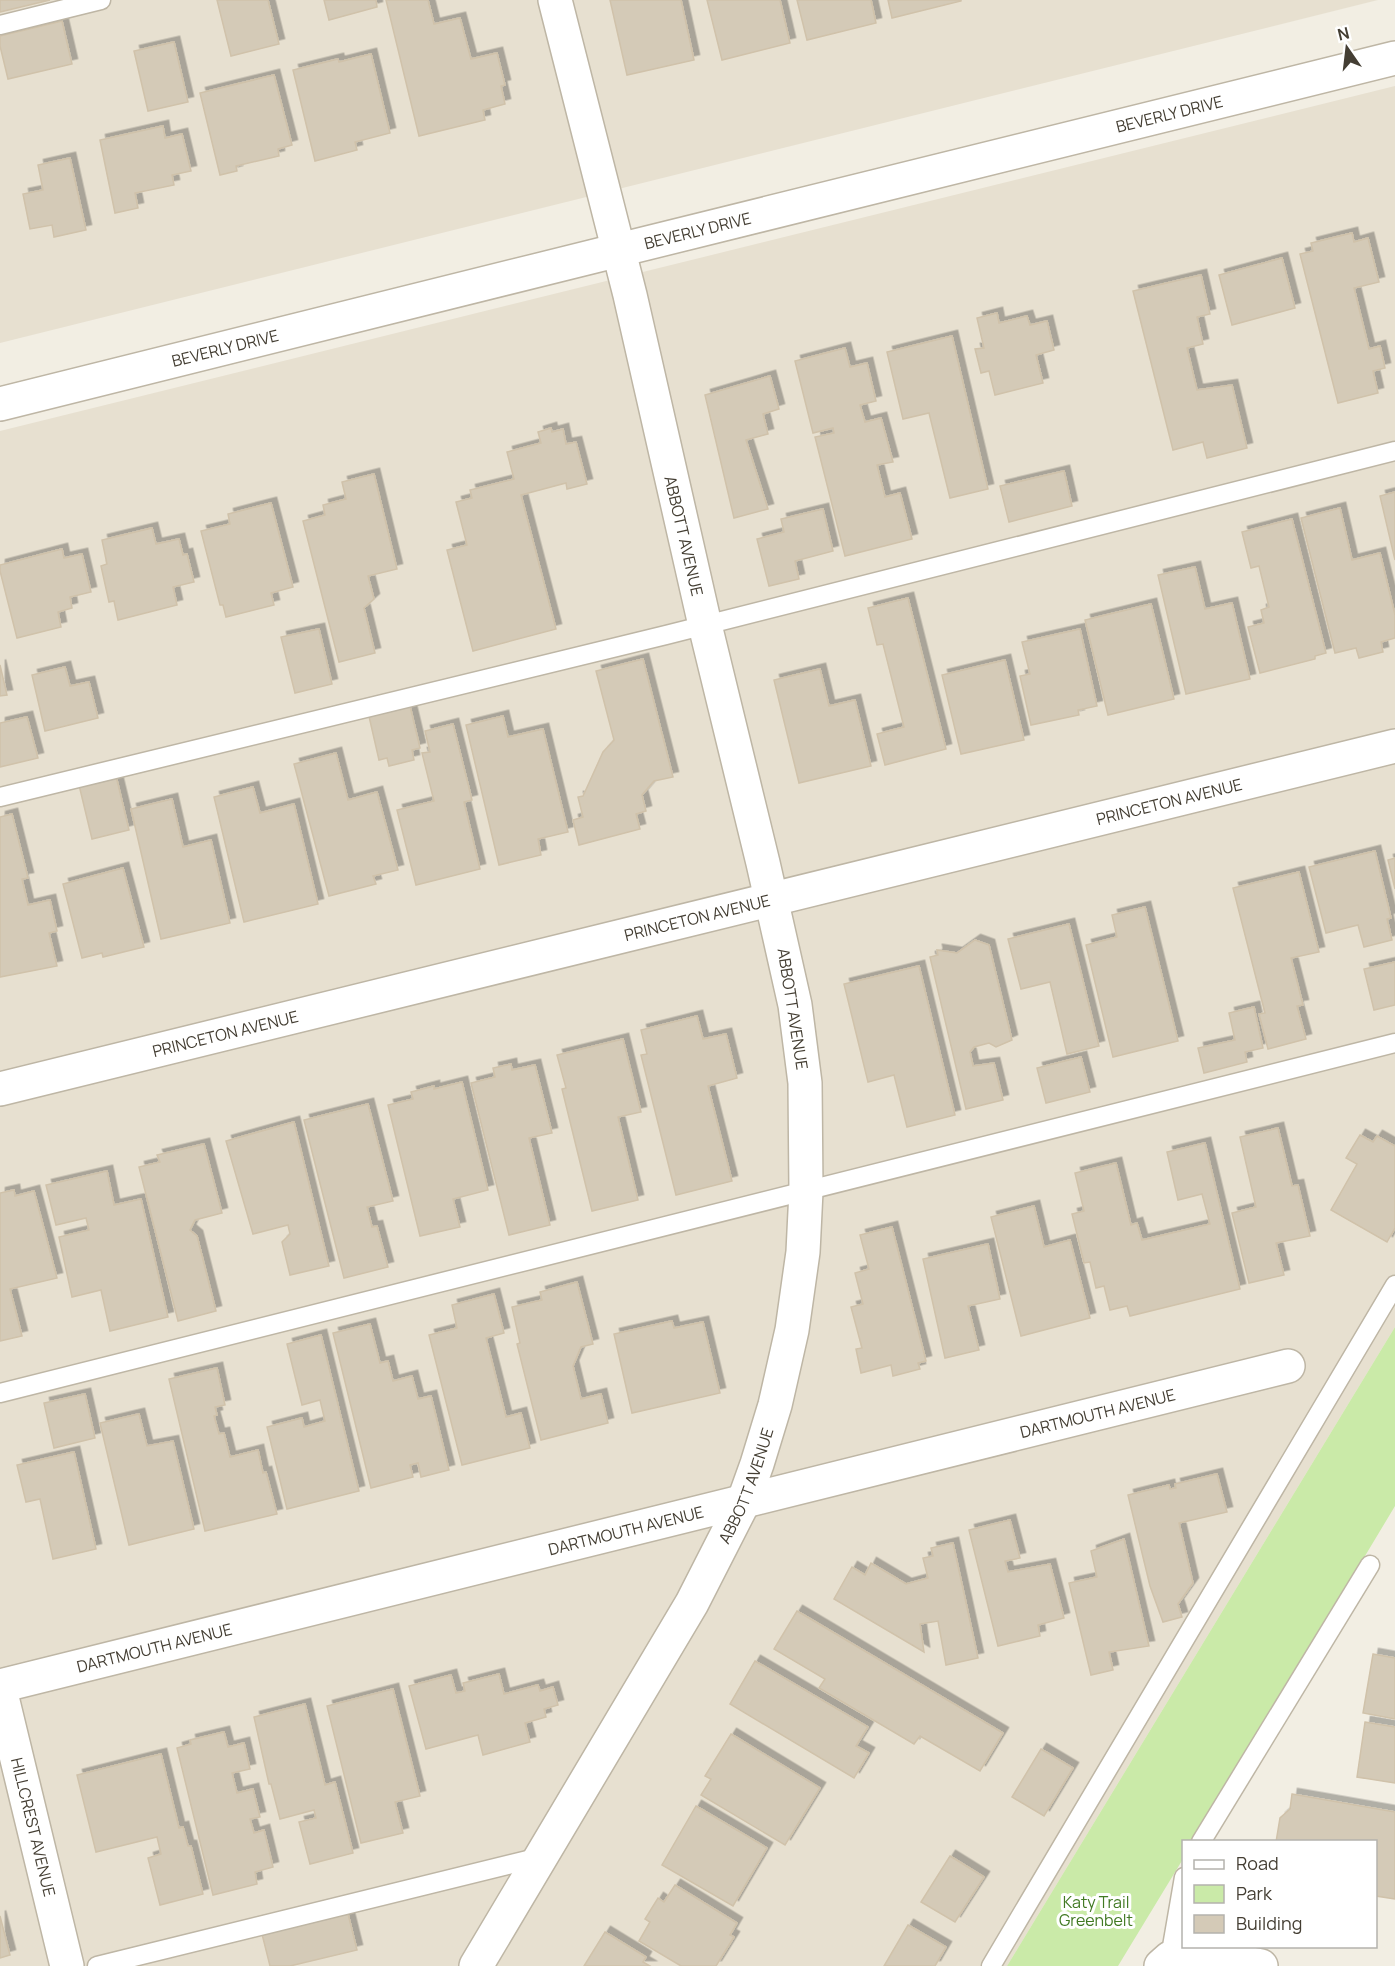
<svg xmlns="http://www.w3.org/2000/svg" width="1395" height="1966" font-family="Manrope,sans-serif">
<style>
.residential{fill:#e7e0d0}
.green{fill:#caeaa8}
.building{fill:#d4cab7;stroke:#d0c2aa;stroke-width:1.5;filter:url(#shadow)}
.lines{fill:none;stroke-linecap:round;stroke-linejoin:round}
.service-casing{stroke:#beb6a5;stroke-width:21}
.minor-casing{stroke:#beb6a5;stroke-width:36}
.tertiary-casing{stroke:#beb6a5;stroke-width:36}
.service{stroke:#fff;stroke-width:18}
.minor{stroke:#fff;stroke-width:33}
.tertiary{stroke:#fff;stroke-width:33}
.labels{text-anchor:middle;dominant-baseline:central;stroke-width:6;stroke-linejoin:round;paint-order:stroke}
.street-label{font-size:16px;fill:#443e33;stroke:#fff}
.park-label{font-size:16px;fill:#417923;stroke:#fff}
</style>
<defs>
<filter id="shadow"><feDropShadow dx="5.5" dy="-5.5" stdDeviation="0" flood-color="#0004"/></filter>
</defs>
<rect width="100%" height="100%" fill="#f2eee3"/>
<g class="residential">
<polygon points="0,0 1378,0 0,343"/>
<polygon points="1395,86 1395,1327 1007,1966 0,1966 0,431"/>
</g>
<polygon class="green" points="1395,1327 1395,1506 1194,1841 1184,1842 1183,1859 1118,1966 1007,1966"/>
<g class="building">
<polygon points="0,0 50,0 0,12"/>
<polygon points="217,0 268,0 279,44 231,56"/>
<polygon points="324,0 376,0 377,7 329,20"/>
<polygon points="386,0 428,0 434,24 460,18 471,59 497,53 505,85 501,86 505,104 483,110 485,120 419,136"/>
<polygon points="610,0 681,0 694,60 627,75"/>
<polygon points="707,0 780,0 790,43 722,60"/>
<polygon points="797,0 871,0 876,23 807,40"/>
<polygon points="888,0 961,0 961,1 892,18"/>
<polygon points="62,21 72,64 8,79 0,46 0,36"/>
<polygon points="174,42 188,102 148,111 134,51"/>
<polygon points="371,54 390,133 355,142 357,150 315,161 293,70 338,59 339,62"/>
<polygon points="274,75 292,145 278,149 279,156 236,166 237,171 220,175 200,93"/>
<polygon points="163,126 165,138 182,134 191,171 172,175 174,185 135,193 138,208 115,213 100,140"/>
<polygon points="70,158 86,230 54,237 52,225 30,229 23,194 43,190 38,165"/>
<polygon points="1352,233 1354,242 1368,238 1379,282 1354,288 1369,349 1380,346 1385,368 1373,371 1378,393 1338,403 1300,254 1313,251 1311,243"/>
<polygon points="1282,258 1295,308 1232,325 1219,275"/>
<polygon points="1201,275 1210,314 1197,317 1203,344 1187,348 1197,390 1232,385 1247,448 1207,458 1203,442 1173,450 1133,291"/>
<polygon points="997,313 999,323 1027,316 1030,325 1047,321 1054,350 1036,355 1043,383 995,395 989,371 981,373 975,349 984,348 977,318"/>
<polygon points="952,336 988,489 950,498 929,413 903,419 887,352"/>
<polygon points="845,348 850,367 867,363 876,401 860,405 865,422 881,418 893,462 877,465 885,497 900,493 912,539 845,556 815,437 834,433 833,428 813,433 795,361"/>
<polygon points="770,376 779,409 763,414 768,434 746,440 768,509 734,518 705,395"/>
<polygon points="551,428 552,432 563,429 566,444 576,442 587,484 567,489 566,483 521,495 556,629 473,651 447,550 467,545 456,502 472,498 470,490 514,479 507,452 541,443 538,432"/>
<polygon points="1064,471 1072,506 1009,522 1000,486"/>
<polygon points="374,474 397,569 368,576 374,599 364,608 375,653 339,662 303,521 325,515 323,505 346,499 342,482"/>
<polygon points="1395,492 1395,560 1380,496"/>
<polygon points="271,503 293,587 271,593 274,605 226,617 223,605 220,605 201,531 230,524 228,514"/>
<polygon points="1340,508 1352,560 1380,553 1395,615 1395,638 1381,642 1383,652 1359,658 1356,648 1335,653 1301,518"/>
<polygon points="823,509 833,551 795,561 799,579 769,586 757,539 784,532 781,519"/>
<polygon points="1292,519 1326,653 1315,656 1315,659 1260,673 1248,627 1264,623 1261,610 1269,607 1259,566 1251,568 1242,532"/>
<polygon points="152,528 156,544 179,539 183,555 187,554 194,582 173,587 177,605 118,620 114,601 109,602 101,566 107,564 102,540"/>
<polygon points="62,549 64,558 82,554 91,592 70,597 72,608 58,612 61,627 17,638 0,571 0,565"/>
<polygon points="1195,567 1205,609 1232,603 1250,679 1186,694 1158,575"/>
<polygon points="908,598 946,749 885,765 877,734 904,727 883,644 877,645 868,608"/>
<polygon points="1151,604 1174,699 1108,715 1085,620"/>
<polygon points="319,629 332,684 295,693 281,637"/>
<polygon points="1080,629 1097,706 1078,710 1079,715 1031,725 1020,676 1030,674 1022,642"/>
<polygon points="643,659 673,777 654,781 642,795 646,811 636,814 640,829 579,845 573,820 583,817 578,797 583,796 603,752 614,740 596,671"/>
<polygon points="1005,660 1024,740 961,754 942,675"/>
<polygon points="0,665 7,695 0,696"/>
<polygon points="65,667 70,686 89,682 98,718 45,731 32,675"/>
<polygon points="820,669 829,706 855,700 871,766 799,783 774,680"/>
<polygon points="409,702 420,748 412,750 414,760 389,766 387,758 379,760 368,712"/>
<polygon points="503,716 508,737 543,729 568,832 538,839 541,855 499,865 466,725"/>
<polygon points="27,717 38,758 0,767 0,723"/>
<polygon points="453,724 472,800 464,802 480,869 416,885 397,810 434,801 422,753 430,752 425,731"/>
<polygon points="336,753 348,800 377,792 398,870 373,876 376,884 329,896 294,764"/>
<polygon points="116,776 129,830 92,839 79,785"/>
<polygon points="253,787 260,813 294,804 318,904 244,922 214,797"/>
<polygon points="172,799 183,847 211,840 230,923 161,939 131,809"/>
<polygon points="12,814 28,878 22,879 28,905 50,900 57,931 49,933 57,966 0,977 0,817"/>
<polygon points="1375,851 1391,918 1387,919 1392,940 1364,947 1358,925 1326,933 1309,867"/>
<polygon points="1395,858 1395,889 1388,860"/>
<polygon points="123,868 144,947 103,957 102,953 82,958 63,884"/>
<polygon points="1299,872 1319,952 1291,958 1303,1005 1297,1006 1306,1039 1268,1049 1259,1014 1265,1013 1233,888"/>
<polygon points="1145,907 1178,1041 1113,1057 1086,945 1117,937 1112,915"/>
<polygon points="1069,924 1099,1046 1067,1054 1050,982 1021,989 1008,939"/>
<polygon points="975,940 989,945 1012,1040 996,1047 989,1043 974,1047 970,1052 973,1066 994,1063 1003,1100 966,1109 930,957 938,955 937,950 957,953"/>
<polygon points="1395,962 1395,1005 1374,1010 1364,969"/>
<polygon points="919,966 955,1115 907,1127 894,1075 868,1082 844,984"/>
<polygon points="1254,1007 1263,1048 1245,1052 1247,1062 1204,1073 1198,1048 1235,1040 1229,1013"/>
<polygon points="697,1016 703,1039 726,1034 737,1078 708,1086 732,1181 676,1195 641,1055 647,1054 641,1030"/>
<polygon points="623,1039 641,1112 618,1117 638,1200 592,1211 562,1089 566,1088 557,1055"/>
<polygon points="1081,1057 1090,1092 1046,1103 1037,1068"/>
<polygon points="511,1064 512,1070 535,1065 552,1133 529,1138 550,1225 509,1235 471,1083 495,1077 493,1068"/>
<polygon points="462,1082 488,1190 453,1199 460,1227 420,1236 388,1105 413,1099 411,1092 434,1086 434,1089"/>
<polygon points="368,1104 393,1201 367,1207 372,1227 377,1226 388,1267 344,1278 304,1120"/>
<polygon points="294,1122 329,1266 290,1275 282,1242 290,1234 288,1225 253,1234 226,1141"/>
<polygon points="1278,1128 1292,1186 1298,1185 1310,1236 1276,1243 1284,1275 1249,1283 1232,1213 1256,1207 1240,1137"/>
<polygon points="1360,1135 1373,1142 1377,1136 1395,1146 1395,1228 1387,1242 1331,1210 1357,1164 1346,1158"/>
<polygon points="1205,1143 1240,1289 1130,1316 1127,1306 1110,1310 1104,1286 1096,1288 1090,1262 1084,1263 1072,1214 1084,1211 1075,1173 1116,1163 1131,1225 1137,1223 1142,1240 1210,1224 1202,1194 1178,1200 1167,1152"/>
<polygon points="204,1144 222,1213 195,1220 190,1230 197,1236 216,1311 178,1321 139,1167 160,1162 157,1155"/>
<polygon points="107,1171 114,1205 141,1199 168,1317 110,1331 101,1290 72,1297 59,1237 89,1230 86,1218 56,1225 46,1185"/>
<polygon points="14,1190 15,1196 34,1191 57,1278 10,1289 22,1336 0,1341 0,1193"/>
<polygon points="1034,1206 1044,1247 1070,1240 1090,1318 1021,1336 991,1217"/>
<polygon points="892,1227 926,1361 918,1363 920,1369 893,1376 891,1365 861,1373 856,1349 862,1348 851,1307 863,1304 855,1273 869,1269 860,1235"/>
<polygon points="988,1244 1000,1299 968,1306 979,1350 945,1358 923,1259"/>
<polygon points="577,1282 593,1344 581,1347 573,1366 581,1399 601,1394 608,1423 541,1440 517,1344 520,1343 512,1307 542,1300 540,1292"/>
<polygon points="494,1294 504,1333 486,1338 506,1417 521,1413 530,1448 462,1465 429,1335 457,1328 452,1305"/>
<polygon points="672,1321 674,1328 703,1322 720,1393 632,1413 614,1334"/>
<polygon points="370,1324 380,1363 388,1361 393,1381 412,1376 418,1399 431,1396 449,1470 421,1477 418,1463 410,1465 413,1477 371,1488 333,1333"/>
<polygon points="321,1335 359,1491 287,1509 267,1427 302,1418 304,1427 325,1421 320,1400 302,1405 287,1344"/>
<polygon points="217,1368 225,1405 215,1407 217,1415 214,1416 219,1434 224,1433 230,1457 258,1450 263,1473 266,1472 277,1514 205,1531 169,1379"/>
<polygon points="85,1394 95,1438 54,1448 44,1403"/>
<polygon points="139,1414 147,1446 173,1441 194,1529 129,1545 100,1423"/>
<polygon points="74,1452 96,1549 53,1559 40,1499 26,1502 17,1465"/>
<polygon points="1217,1474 1227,1512 1179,1523 1193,1583 1178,1604 1182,1617 1163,1622 1150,1586 1128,1495 1169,1485 1170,1489 1176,1488 1175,1484"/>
<polygon points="1010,1520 1020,1558 1005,1561 1008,1572 1050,1564 1064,1618 1038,1625 1040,1636 998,1646 969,1530"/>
<polygon points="1124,1539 1149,1646 1109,1652 1113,1670 1091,1675 1069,1583 1097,1577 1091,1551"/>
<polygon points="953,1543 978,1658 946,1665 938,1621 920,1624 924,1652 834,1599 852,1567 865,1575 871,1563 906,1584 928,1578 923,1558 933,1556 931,1548"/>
<polygon points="797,1611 1003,1733 980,1771 920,1736 914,1744 819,1688 825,1679 774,1649"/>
<polygon points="1373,1654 1395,1658 1395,1719 1363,1713"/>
<polygon points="755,1661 868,1727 856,1746 869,1753 854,1778 730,1704"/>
<polygon points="499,1674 504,1694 538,1685 540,1691 553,1687 558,1705 544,1709 546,1717 525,1723 530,1742 483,1755 478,1735 426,1749 409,1686 451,1675 456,1693 465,1691 463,1683"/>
<polygon points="393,1689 420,1796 395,1802 403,1833 361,1843 327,1706"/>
<polygon points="305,1704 325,1785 335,1782 353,1853 310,1864 299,1822 316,1818 314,1810 280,1819 271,1784 269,1784 254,1717"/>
<polygon points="1365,1722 1395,1727 1395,1783 1357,1777"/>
<polygon points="224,1732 228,1747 244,1743 250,1769 232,1773 237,1793 253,1789 260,1817 250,1819 254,1833 264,1830 273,1867 255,1872 257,1884 213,1895 177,1748 191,1744 190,1740"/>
<polygon points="731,1734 820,1788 785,1845 701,1795 711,1779 705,1776"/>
<polygon points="1041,1749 1073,1768 1044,1816 1012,1797"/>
<polygon points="161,1754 179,1828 183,1827 188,1846 191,1846 203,1894 160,1905 148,1858 161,1854 157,1837 96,1852 77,1775"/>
<polygon points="1292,1794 1395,1812 1395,1899 1376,1896 1376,1842 1276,1842 1280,1818 1290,1809"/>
<polygon points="696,1806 767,1848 733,1906 662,1865"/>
<polygon points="950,1856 984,1877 955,1922 921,1902"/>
<polygon points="675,1885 737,1923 730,1935 734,1937 716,1966 681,1966 639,1941 650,1922 645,1919 658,1898 664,1902"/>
<polygon points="348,1914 357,1950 290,1966 270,1966 262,1934"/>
<polygon points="0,1916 10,1955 0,1958"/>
<polygon points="908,1925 946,1947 935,1966 884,1966"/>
<polygon points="605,1932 646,1957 643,1962 650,1966 584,1966"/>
</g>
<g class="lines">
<defs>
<g id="service">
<polyline points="0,25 101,0"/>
<polyline points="0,797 666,635 1395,451"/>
<polyline points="0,1393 1395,1043"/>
<polyline points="1201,1842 1370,1565"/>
<polyline points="1170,1958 1184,1877"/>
<polyline points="97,1966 540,1857"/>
<polyline points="991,1966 1395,1285"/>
</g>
<g id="minor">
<path id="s1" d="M619 250 1395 58"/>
<path id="s2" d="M0 1089 1395 746"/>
<path id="s3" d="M0 1686 1288 1366"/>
<polyline points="1161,1966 1170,1958 1190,1952 1261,1966"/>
</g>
<g id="tertiary">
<path id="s4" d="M0 404 619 250"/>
<path id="s5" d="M0 1689 67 1966"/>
<path id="s6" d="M476 1966 692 1603 743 1503 757 1464 775 1405 792 1330 803 1252 806 1191 805 1083 795 1005 763 863 705 625 630 295 555 0"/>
</g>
</defs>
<use href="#service" class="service-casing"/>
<use href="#minor" class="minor-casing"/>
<use href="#tertiary" class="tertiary-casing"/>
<use href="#service" class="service"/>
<use href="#minor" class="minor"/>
<use href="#tertiary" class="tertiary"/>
</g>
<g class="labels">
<g class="street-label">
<text stroke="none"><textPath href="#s1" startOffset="567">BEVERLY DRIVE</textPath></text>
<text stroke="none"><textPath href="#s1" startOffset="81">BEVERLY DRIVE</textPath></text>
<text stroke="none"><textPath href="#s4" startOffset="232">BEVERLY DRIVE</textPath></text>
<text transform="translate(684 536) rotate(77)">ABBOTT AVENUE</text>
<text stroke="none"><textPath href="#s2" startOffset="1204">PRINCETON AVENUE</textPath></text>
<text stroke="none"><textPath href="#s2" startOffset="718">PRINCETON AVENUE</textPath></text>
<text transform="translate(793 1009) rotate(81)">ABBOTT AVENUE</text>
<text stroke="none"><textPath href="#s2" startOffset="232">PRINCETON AVENUE</textPath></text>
<text stroke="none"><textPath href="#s3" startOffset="1131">DARTMOUTH AVENUE</textPath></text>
<text stroke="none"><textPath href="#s6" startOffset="552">ABBOTT AVENUE</textPath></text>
<text stroke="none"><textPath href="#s3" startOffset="645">DARTMOUTH AVENUE</textPath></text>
<text stroke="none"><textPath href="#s3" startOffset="159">DARTMOUTH AVENUE</textPath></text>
<text stroke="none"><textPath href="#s5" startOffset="142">HILLCREST AVENUE</textPath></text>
</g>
<g class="park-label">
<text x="1096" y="1902">Katy Trail<tspan x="1096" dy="18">Greenbelt</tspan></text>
</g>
</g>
<rect x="1182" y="1840" width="195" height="108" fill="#ffffff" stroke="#b4b2ad" stroke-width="1.5"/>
<rect x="1194" y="1860" width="30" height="9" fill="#ffffff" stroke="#b4b2ad" stroke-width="1.5"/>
<text x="1236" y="1870" font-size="18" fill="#443e33">Road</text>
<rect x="1194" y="1885" width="30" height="18" fill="#caeaa8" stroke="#b4b2ad" stroke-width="1.5"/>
<text x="1236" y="1900" font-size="18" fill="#443e33">Park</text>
<rect x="1194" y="1915" width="30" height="18" fill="#d4cab7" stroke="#b4b2ad" stroke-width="1.5"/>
<text x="1236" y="1930" font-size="18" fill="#443e33">Building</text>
<g transform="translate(1347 48) rotate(346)" stroke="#ffffff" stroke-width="4.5" paint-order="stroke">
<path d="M0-4.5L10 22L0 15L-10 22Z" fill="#443e33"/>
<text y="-9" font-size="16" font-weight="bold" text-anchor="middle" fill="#443e33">N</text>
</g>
</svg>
